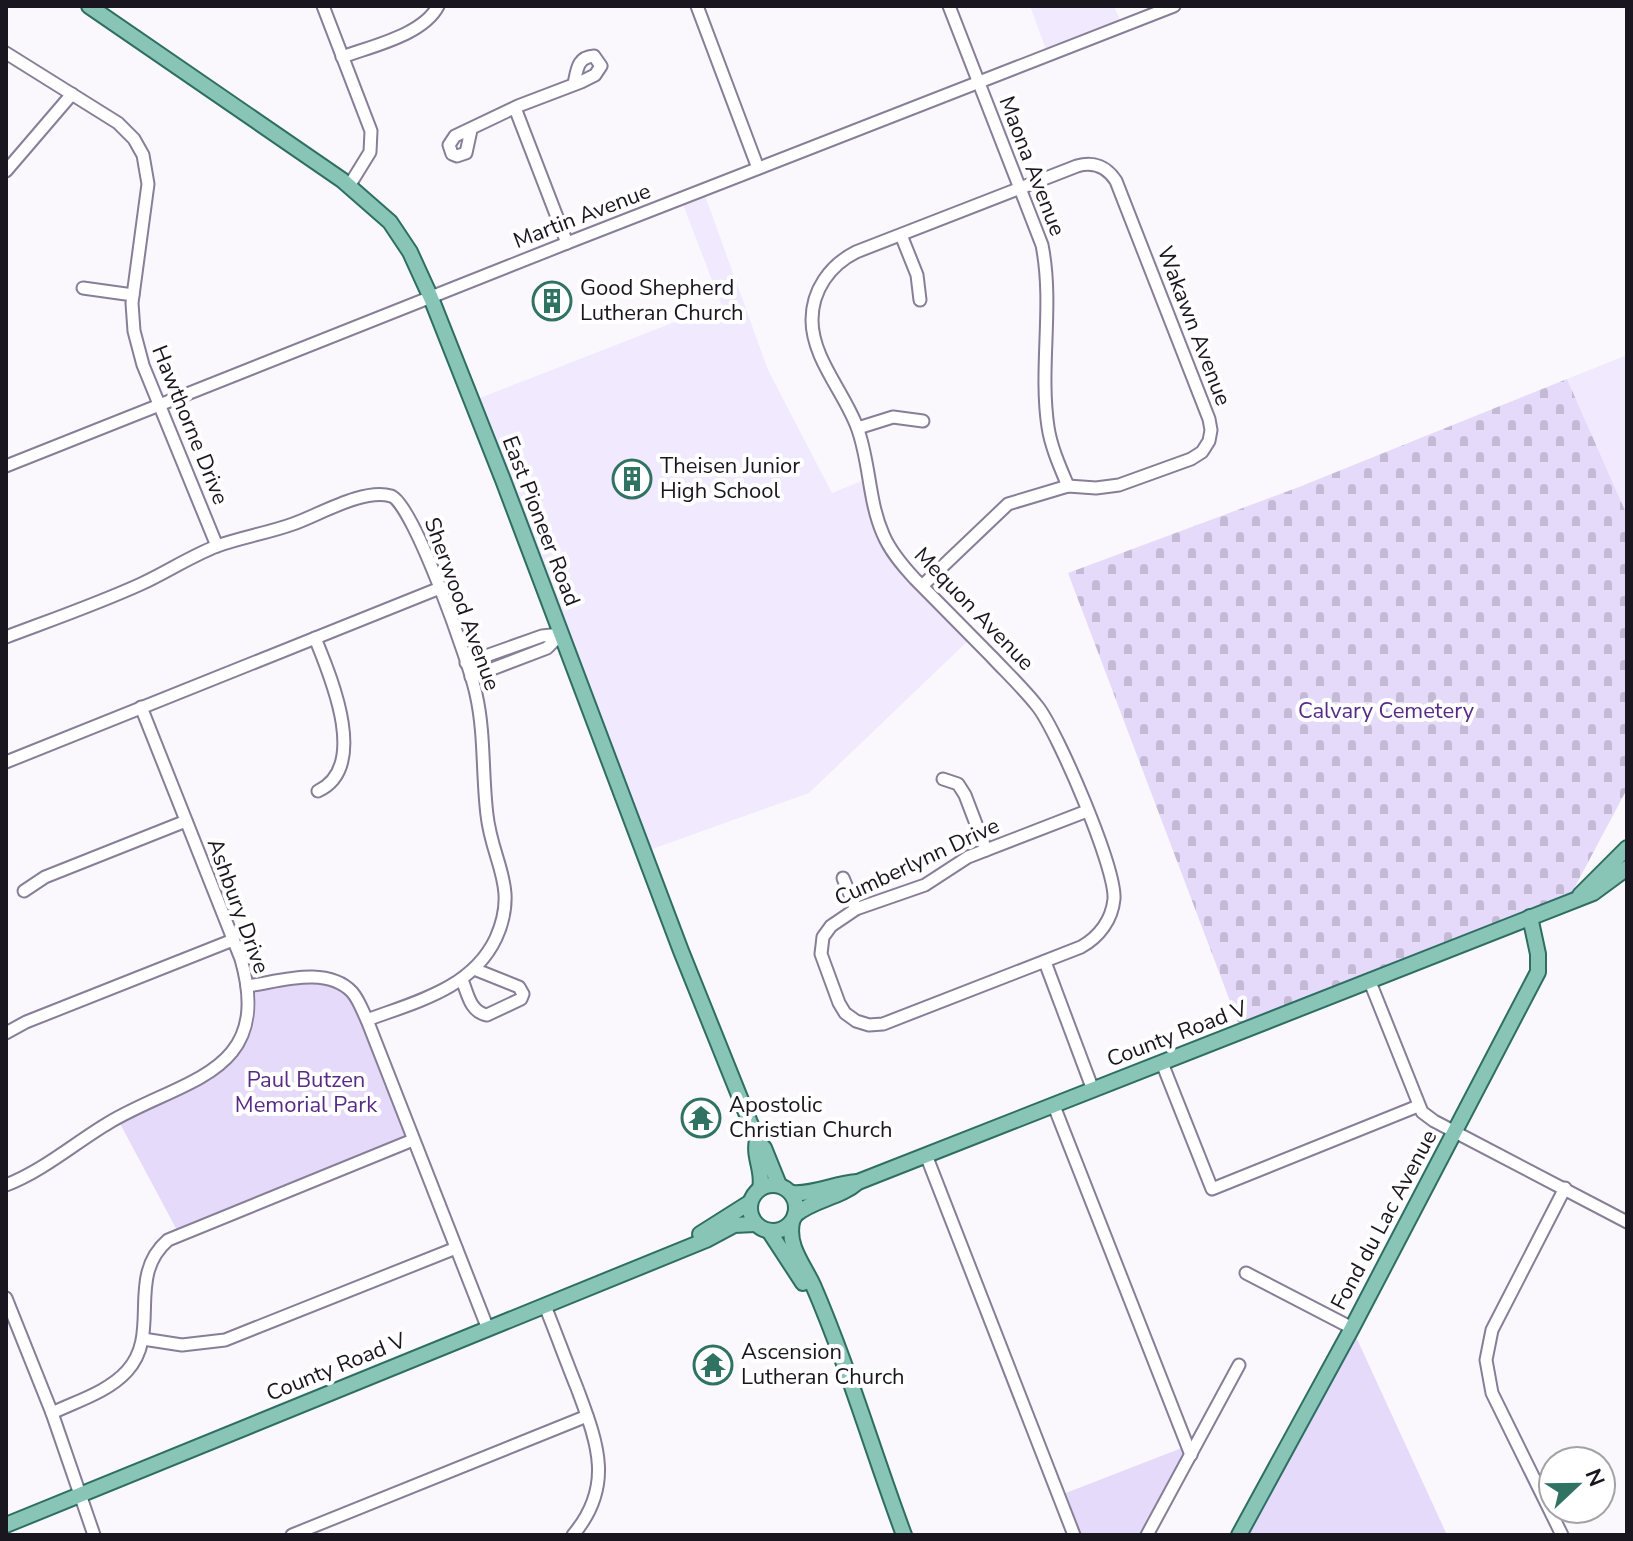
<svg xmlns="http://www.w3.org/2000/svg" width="1633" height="1541" font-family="'Nunito Sans',sans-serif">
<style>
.built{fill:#f1e9fe}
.green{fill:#e6dafa}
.cemetery{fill:url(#cemetery-stones)}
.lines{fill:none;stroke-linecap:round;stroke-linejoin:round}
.minor-casing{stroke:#877e97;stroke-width:15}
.major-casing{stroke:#2e6e63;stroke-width:18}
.minor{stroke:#fff;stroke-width:11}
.major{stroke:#88c5b7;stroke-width:14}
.labels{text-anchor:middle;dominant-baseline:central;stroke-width:8;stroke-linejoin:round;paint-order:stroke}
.street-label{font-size:22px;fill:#1a1620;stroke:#fff}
.poi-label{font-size:22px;fill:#1a1620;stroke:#fff;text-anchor:start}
.park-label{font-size:22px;fill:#572b85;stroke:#fff}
</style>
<defs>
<pattern id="cemetery-stones" width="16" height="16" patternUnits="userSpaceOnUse" patternTransform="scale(2)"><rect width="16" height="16" fill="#e6dafa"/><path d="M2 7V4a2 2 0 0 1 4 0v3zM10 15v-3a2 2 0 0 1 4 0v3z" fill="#c5bad6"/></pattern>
</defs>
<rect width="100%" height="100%" fill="#faf8fd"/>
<g class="built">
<polygon points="1030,6 1114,6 1122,26 1048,55"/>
<polygon points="703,190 768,370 832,493 871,477 894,554 972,637 809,793 644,852 472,401 721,304 681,199"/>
<polygon points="1627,355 1627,515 1567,379"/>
</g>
<g class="green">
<polygon points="314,977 354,994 413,1140 179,1234 117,1118 209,1074 240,1040 247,986"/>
<polygon points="1352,1328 1447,1535 1239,1535"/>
<polygon points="1187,1446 1191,1455 1147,1535 1074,1535 1058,1496"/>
</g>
<polygon class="cemetery" points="1567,379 1627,515 1627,789 1569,898 1239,1025 1068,573 1299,487"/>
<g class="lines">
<defs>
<g id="minor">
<polyline points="323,6 371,131 370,152 349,186"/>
<polyline points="697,6 758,168"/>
<path d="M949 6 1042 245C1054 305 1039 367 1048 427 1051 447 1060 467 1068 486"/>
<polyline points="6,53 118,123 134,139 143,155 148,184 132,303 134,331 143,365 217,546"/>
<path d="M342 57C372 46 423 35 438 6"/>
<polyline points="515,108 567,243"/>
<path d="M471 130 466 153 457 156 452 154 449 145 455 136 518 106 581 82 595 75 601 66 594 56C577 57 577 70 574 84"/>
<polyline points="6,171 72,94"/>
<polyline points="901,235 917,275 920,300"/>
<polyline points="83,288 133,295"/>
<polyline points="858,428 893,417 923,421"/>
<polyline points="6,466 567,243 1174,6"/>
<path d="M922 586 1008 504 1068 486 1096 488 1119 485 1191 459 1202 452 1209 441 1211 430 1209 419 1116 181C1107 167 1094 161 1077 166L856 252C830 265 812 290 812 320 812 358 844 392 857 427 870 461 868 500 883 534 890 551 902 565 915 579 941 605 966 631 992 657 1007 673 1024 689 1038 707 1058 733 1116 868 1114 899 1112 920 1099 937 1081 947L883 1024 869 1025 856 1021 845 1013 839 1003 821 954 823 937 831 926 856 909 925 885 968 857 1087 811"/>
<path d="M6 637C51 620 97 604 141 584 167 572 191 556 217 546 242 537 268 533 293 524 319 515 363 488 391 496 413 502 470 665 476 694 485 733 482 775 487 815 492 862 519 887 496 938 472 989 415 1002 367 1020"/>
<path d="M315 638C330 675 370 767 318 791"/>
<polyline points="466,663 542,636 561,634"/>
<polyline points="471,677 547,648 561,634"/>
<polyline points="6,762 440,588"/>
<polyline points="943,779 958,784 965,795 986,850"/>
<polyline points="843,878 856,909"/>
<polyline points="24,891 45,877 186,821"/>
<polyline points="1045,962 1093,1090"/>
<path d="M462 980C468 994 470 1012 487 1015L521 999 523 994 519 987 474 969"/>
<polyline points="1370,982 1422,1112 1434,1121 1627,1222"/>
<path d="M247 986C278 982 326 965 352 992 359 1000 362 1010 367 1020L488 1329"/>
<polyline points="6,1033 26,1022 233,940"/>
<polyline points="1162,1063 1212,1189 1418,1106"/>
<polyline points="1054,1106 1191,1455"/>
<polyline points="926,1155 1074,1535"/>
<path d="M6 1185C43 1171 76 1142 110 1122 185 1078 274 1074 241 959L141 707"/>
<polyline points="1246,1273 1352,1328"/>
<polyline points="6,1298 52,1413 94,1535"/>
<path d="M545 1306C556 1333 566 1361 577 1388 597 1442 615 1485 573 1535"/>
<polyline points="143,1339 182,1345 225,1340 456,1248"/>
<path d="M52 1413C77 1401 108 1392 127 1371 162 1333 125 1277 168 1240L413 1140"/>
<polyline points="292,1535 587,1416"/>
<polyline points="1147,1535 1239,1365"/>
<polyline points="1562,1535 1492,1393 1486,1360 1492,1330 1565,1188"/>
</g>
<g id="major">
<path d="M89 6 342 180 390 222 410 252 431 298 503 480 681 951 757 1140C753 1157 764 1172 760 1188"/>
<polyline points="1580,895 1627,848"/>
<polyline points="757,1140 764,1148 779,1185"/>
<circle cx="773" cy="1208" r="23"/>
<path d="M792 1193C814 1195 835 1183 858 1182"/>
<path d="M795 1215C814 1199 840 1198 858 1182L1593 893 1627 868"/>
<path d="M792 1222C787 1246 803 1264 813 1285 848 1366 873 1452 904 1535"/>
<polyline points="769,1231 803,1283"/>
<polyline points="700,1234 749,1203"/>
<polyline points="6,1525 706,1240 734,1225 755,1224"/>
<polyline points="1239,1535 1352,1328 1538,972 1538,954 1530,917"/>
</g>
</defs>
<use href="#minor" class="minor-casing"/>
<use href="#major" class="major-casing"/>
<use href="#minor" class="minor"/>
<use href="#major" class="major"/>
</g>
<defs>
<symbol id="building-ring" viewBox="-11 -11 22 22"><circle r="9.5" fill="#fff" stroke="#317363" stroke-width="1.5"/><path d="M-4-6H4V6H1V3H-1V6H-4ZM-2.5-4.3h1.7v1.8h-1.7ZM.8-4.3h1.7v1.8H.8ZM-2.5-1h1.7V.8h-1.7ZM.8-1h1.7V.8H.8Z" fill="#317363"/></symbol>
<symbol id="temple-ring" viewBox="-11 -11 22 22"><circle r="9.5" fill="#fff" stroke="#317363" stroke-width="1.5"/><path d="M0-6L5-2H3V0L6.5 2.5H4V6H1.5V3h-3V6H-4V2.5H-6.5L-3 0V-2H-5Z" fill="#317363"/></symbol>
</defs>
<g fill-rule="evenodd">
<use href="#building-ring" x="530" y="279" width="44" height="44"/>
<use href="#building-ring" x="610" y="457" width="44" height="44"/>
<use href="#temple-ring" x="679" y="1096" width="44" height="44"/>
<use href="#temple-ring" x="691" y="1343" width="44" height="44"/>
</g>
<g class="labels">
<g class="street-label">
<text transform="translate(1032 166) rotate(69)">Maona Avenue</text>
<text transform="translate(582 216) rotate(-21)">Martin Avenue</text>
<text transform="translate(1194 326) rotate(69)">Wakawn Avenue</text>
<text transform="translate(190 425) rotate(68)">Hawthorne Drive</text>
<text transform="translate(541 521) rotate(69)">East Pioneer Road</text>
<text transform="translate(462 604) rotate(70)">Sherwood Avenue</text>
<text transform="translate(974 609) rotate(46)">Mequon Avenue</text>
<text transform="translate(917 862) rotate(-25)">Cumberlynn Drive</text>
<text transform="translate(238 906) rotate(70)">Ashbury Drive</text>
<text transform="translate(1177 1034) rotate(-21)">County Road V</text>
<text transform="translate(1384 1220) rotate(-62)">Fond du Lac Avenue</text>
<text transform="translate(336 1367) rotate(-22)">County Road V</text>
</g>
<g class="poi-label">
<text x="580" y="288">Good Shepherd<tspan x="580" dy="25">Lutheran Church</tspan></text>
<text x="660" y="466">Theisen Junior<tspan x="660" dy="25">High School</tspan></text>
<text x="729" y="1105">Apostolic<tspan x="729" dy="25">Christian Church</tspan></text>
<text x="741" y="1352">Ascension<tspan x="741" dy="25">Lutheran Church</tspan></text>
</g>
<g class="park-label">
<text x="1386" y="711">Calvary Cemetery</text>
<text x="306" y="1080">Paul Butzen<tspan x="306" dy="25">Memorial Park</tspan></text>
</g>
</g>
<rect width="1633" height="1541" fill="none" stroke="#1a1620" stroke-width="16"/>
<g transform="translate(1577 1485) rotate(68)"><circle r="38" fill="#ffffff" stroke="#a3a2a6" stroke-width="2"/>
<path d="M0-6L14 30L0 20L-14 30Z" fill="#317363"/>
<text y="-12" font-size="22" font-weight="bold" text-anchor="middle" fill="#1a1620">N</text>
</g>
</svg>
